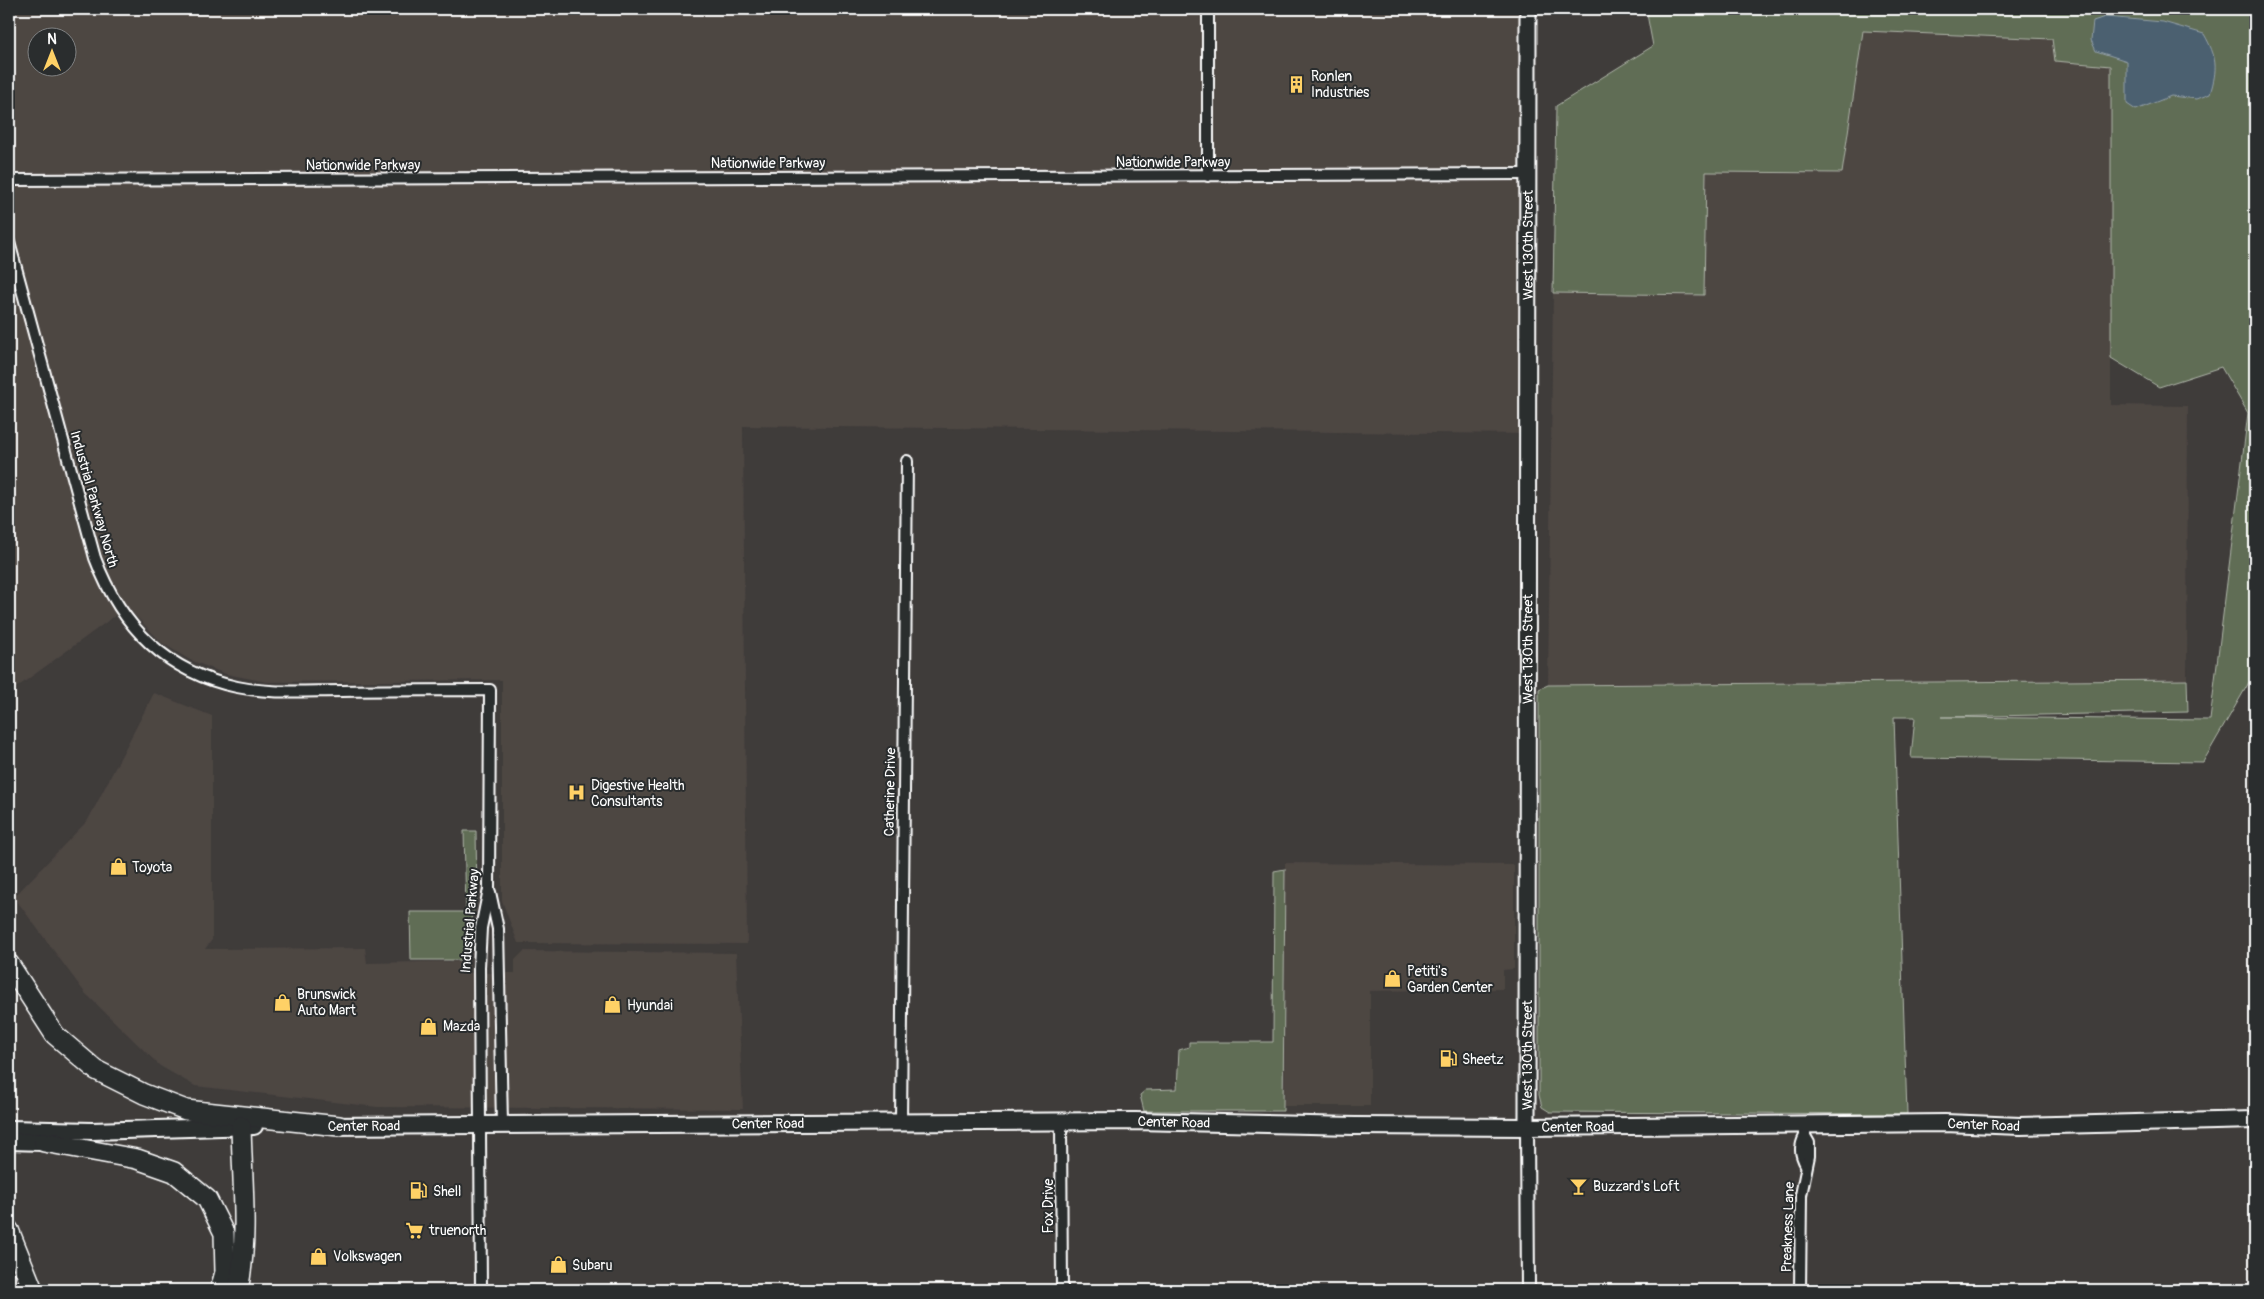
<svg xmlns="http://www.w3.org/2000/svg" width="2264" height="1299" font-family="Pangolin,sans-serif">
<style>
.built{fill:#4d4643;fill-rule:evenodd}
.green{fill:#606d55;stroke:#b0b6aa}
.water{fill:#4b606f;stroke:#93a0a9}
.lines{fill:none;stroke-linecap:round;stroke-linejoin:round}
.minor-casing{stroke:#fff;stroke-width:14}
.tertiary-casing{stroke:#fff;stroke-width:16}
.secondary-casing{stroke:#fff;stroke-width:19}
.primary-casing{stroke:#fff;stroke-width:20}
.motorway-casing{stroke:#fff;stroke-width:22}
.minor{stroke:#2a2d2e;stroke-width:10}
.tertiary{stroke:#2a2d2e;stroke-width:12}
.secondary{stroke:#2a2d2e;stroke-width:15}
.primary{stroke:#2a2d2e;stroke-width:16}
.motorway{stroke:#2a2d2e;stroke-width:19}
.labels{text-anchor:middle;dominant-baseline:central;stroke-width:4;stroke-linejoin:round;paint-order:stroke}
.poi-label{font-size:14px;fill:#fff;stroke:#2a2d2e;text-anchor:start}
.street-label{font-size:14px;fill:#fff;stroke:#2a2d2e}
</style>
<rect width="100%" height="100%" fill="#3f3c3a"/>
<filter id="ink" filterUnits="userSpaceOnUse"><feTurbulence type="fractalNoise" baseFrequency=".02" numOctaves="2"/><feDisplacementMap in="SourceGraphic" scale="10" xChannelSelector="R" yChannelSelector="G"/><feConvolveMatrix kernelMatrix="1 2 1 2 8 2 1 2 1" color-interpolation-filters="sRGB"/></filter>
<g filter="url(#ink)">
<g class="built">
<path d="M9 9H1527L1528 434 743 426 747 944 518 943 502 901V680L267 682 226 674 190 660 162 643 127 607 9 693ZM38 38H68V68H38Z"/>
<polygon points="1863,31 2053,39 2111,66 2111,405 2188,406 2187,680 1548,685 1553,293 1704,295 1706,171 1842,173"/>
<polygon points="154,693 212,716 212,940 205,949 365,948 367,963 469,961 469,973 515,973 515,960 524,951 736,953 743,1109 377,1107 195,1086 160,1066 85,993 14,897 88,820"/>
<polygon points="1285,863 1514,865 1514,969 1503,970 1503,989 1370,991 1370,1106 1284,1106"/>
</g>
<g class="green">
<polygon points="1646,9 2255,9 2255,672 2203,762 1911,758 1915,717 1894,717 1907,1114 1550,1112 1542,1107 1539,1095 1539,689 1548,685 2187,680 2188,712 1941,717 2210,720 2248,413 2221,367 2159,387 2111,358 2111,66 2055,61 2052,39 1863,31 1842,173 1706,172 1704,295 1553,293 1556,106 1653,46"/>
<polygon points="464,831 476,831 477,897 466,937 468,957 462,960 411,960 410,912 466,912"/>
<polygon points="1285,869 1283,1111 1144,1111 1140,1095 1146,1090 1177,1089 1179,1050 1189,1047 1189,1042 1273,1042 1274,871"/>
</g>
<path class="water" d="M2105 17 2163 22 2204 34C2217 57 2218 68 2210 94L2197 99 2171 96 2136 110 2127 104V61L2096 51 2091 40 2093 21Z"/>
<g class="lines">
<defs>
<g id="minor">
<polyline points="1208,9 1208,176"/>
<polyline points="9,180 1528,174"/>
<path d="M9 242 95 558C120 625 165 672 237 687 271 694 307 691 342 691 392 690 441 690 490 690L489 889 481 928 479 967 481 1290"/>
<polyline points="490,892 498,929 502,1124"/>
<polyline points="1061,1122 1062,1290"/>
<polyline points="901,1123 907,461"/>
<path d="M1805 1136C1799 1147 1800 1154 1806 1165"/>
<polyline points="1800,1290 1801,1195 1809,1156 1809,1143 1805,1136 1805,1124"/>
</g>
<polyline id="tertiary" points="1527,1127 1528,1290"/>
<g id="secondary">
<path id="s1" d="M1527 1127 1528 9"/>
</g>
<g id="primary">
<path id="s2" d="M326 1126 1135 1121 1355 1126 1527 1127 1945 1123 2020 1126 2255 1120"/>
<polyline points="9,1129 92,1131 254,1126"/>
<polyline points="9,1141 44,1142 55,1140"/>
</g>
<g id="motorway">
<polyline points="9,964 55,1035 96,1070 144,1094 186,1110 339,1126"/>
<polyline points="44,1142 137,1159 174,1172 207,1199 224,1233 225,1272 220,1290"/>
<polyline points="9,1230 33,1290"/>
<path d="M238 1290C249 1237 242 1180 241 1126"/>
</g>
</defs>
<use href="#minor" class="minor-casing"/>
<use href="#tertiary" class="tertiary-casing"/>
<use href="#secondary" class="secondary-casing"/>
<use href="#primary" class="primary-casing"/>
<use href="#motorway" class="motorway-casing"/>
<use href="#minor" class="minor"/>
<use href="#tertiary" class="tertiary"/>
<use href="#secondary" class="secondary"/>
<use href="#primary" class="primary"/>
<use href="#motorway" class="motorway"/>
</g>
</g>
<defs>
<symbol id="building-bare" viewBox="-9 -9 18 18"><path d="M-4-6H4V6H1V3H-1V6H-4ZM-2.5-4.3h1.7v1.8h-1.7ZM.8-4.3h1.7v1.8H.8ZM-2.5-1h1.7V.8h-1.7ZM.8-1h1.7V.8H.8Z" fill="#ffd166" stroke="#2a2d2e" stroke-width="2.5" paint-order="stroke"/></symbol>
<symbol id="hospital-bare" viewBox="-9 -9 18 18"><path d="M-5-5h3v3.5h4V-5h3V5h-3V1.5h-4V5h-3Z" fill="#ffd166" stroke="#2a2d2e" stroke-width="2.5" paint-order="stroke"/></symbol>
<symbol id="shop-bare" viewBox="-9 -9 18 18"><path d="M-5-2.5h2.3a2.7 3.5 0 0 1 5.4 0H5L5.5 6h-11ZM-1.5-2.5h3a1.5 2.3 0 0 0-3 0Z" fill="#ffd166" stroke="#2a2d2e" stroke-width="2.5" paint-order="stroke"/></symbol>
<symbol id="fuel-bare" viewBox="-9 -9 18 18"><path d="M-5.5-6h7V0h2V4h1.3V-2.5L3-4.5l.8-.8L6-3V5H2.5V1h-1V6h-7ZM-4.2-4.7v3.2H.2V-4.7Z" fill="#ffd166" stroke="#2a2d2e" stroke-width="2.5" paint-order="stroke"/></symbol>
<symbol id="bar-bare" viewBox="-9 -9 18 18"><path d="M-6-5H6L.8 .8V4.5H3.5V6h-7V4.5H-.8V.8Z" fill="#ffd166" stroke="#2a2d2e" stroke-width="2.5" paint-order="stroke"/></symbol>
<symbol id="supermarket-bare" viewBox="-9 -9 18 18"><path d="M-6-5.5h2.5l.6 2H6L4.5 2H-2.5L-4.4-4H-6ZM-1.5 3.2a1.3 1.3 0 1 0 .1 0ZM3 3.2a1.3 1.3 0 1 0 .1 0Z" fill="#ffd166" stroke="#2a2d2e" stroke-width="2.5" paint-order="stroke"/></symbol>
</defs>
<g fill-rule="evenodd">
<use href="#building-bare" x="1284" y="72" width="25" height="25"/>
<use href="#hospital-bare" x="564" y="780" width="25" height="25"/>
<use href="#shop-bare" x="106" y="854" width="25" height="25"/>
<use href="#shop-bare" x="1380" y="966" width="25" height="25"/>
<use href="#shop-bare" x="270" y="990" width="25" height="25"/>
<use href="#shop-bare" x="600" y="992" width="25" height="25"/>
<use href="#shop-bare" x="416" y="1014" width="25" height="25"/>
<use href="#fuel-bare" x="1436" y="1046" width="25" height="25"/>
<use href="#bar-bare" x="1566" y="1174" width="25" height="25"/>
<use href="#fuel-bare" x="406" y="1178" width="25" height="25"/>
<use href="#supermarket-bare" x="402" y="1218" width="25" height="25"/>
<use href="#shop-bare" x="306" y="1244" width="25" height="25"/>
<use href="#shop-bare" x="546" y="1252" width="25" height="25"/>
</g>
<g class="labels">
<g class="poi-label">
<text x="1311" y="76">Ronlen<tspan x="1311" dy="16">Industries</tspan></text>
<text x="591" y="785">Digestive Health<tspan x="591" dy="16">Consultants</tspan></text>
<text x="132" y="867">Toyota</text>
<text x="1407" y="971">Petiti's<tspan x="1407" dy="16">Garden Center</tspan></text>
<text x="297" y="994">Brunswick<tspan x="297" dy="16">Auto Mart</tspan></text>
<text x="627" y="1005">Hyundai</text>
<text x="443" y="1026">Mazda</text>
<text x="1462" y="1059">Sheetz</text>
<text x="1593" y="1186">Buzzard's Loft</text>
<text x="433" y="1191">Shell</text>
<text x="429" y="1230">truenorth</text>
<text x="333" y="1256">Volkswagen</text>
<text x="572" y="1265">Subaru</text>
</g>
<g class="street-label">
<text x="1173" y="162">Nationwide Parkway</text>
<text x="768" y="163">Nationwide Parkway</text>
<text x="363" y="165">Nationwide Parkway</text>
<text stroke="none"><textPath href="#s1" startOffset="882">West 130th Street</textPath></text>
<text transform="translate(94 499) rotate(74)">Industrial Parkway North</text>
<text stroke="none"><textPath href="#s1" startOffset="478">West 130th Street</textPath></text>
<text transform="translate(890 792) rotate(-89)">Catherine Drive</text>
<text transform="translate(470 921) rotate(-85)">Industrial Parkway</text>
<text stroke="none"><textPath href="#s1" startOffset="72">West 130th Street</textPath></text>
<text stroke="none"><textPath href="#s2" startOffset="848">Center Road</textPath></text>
<text stroke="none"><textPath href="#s2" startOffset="442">Center Road</textPath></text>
<text stroke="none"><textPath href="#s2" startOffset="1658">Center Road</textPath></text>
<text stroke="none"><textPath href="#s2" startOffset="38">Center Road</textPath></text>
<text stroke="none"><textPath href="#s2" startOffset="1252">Center Road</textPath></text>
<text transform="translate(1048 1206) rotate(-90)">Fox Drive</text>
<text transform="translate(1788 1227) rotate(-88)">Preakness Lane</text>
</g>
</g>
<rect width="2264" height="1299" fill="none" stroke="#2a2d2e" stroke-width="30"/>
<rect x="15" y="15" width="2234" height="1269" fill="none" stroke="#fff" stroke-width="2" filter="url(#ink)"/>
<g transform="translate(52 52)"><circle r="24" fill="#2a2d2e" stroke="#7f8182"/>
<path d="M0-4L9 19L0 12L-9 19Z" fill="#ffd166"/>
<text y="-8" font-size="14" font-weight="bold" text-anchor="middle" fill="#ffffff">N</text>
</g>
</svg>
